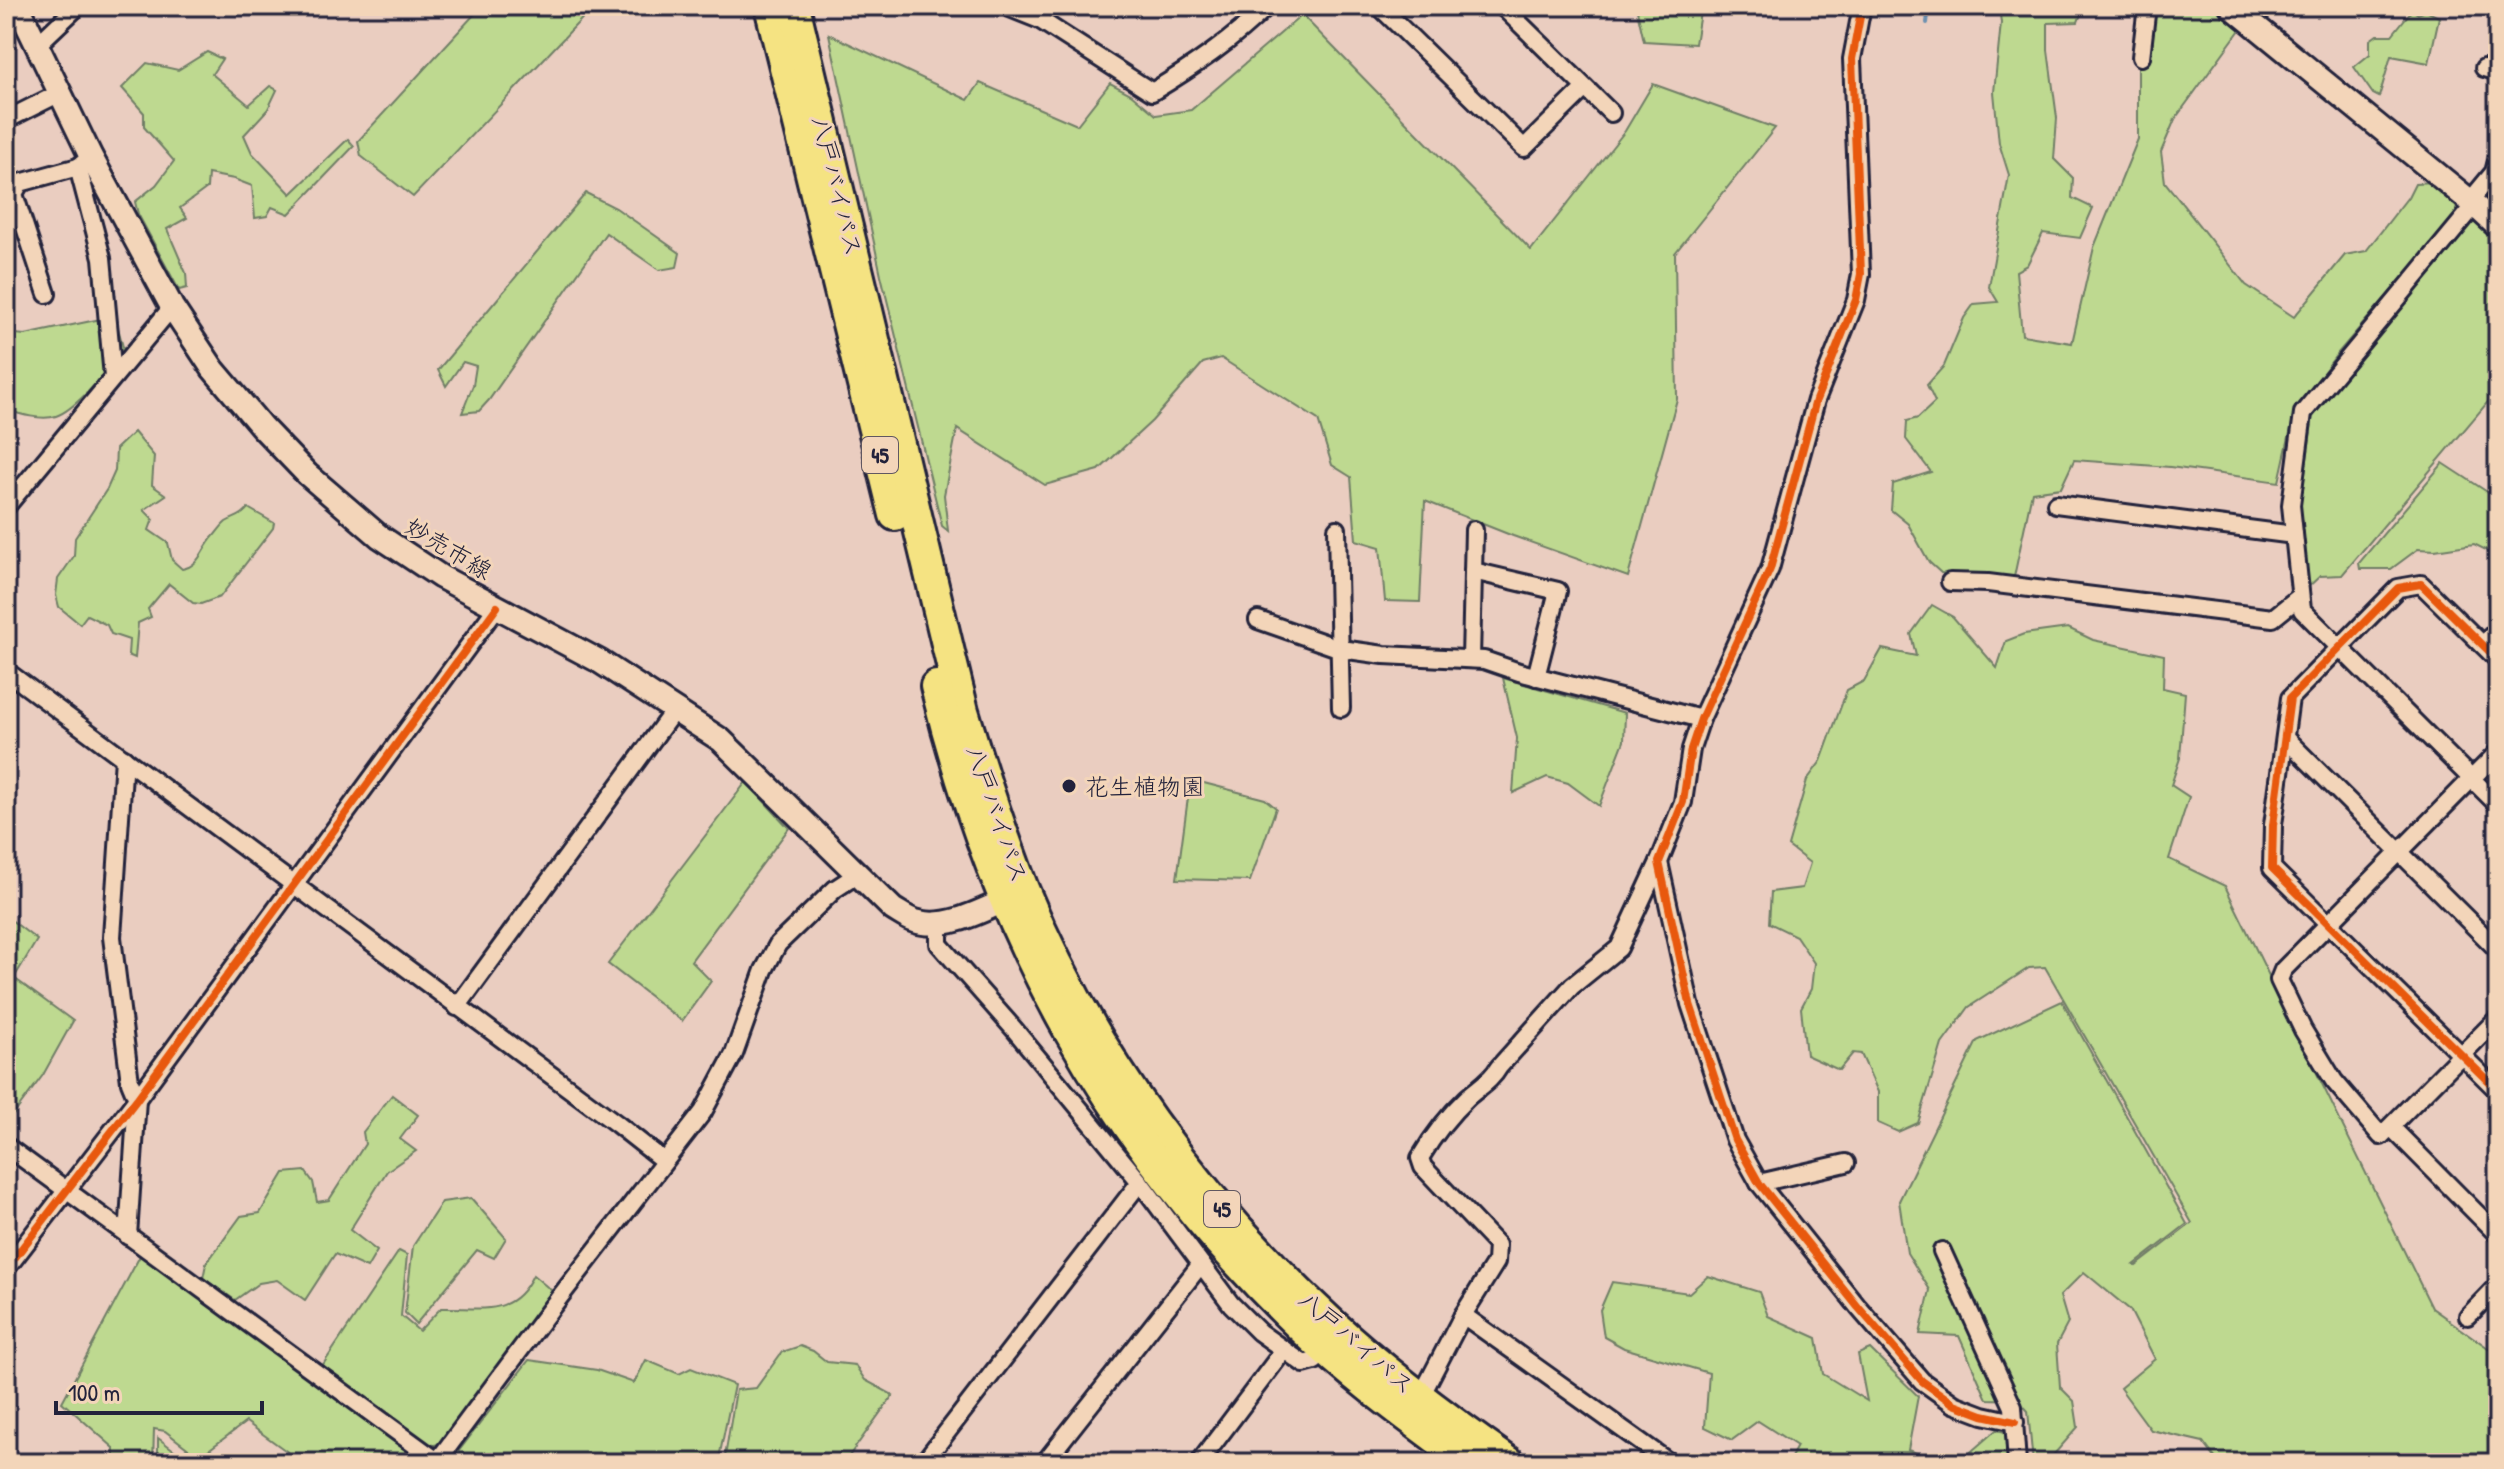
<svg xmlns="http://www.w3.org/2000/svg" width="2504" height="1469" font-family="'Patrick Hand','Klee One',sans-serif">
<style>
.green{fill:#bed990;stroke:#707e66;stroke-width:2}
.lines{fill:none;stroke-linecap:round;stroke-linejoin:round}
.stream{stroke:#6c90b0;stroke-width:4}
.street-casing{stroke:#22223b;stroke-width:22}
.secondary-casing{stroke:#22223b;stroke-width:28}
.highway-casing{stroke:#22223b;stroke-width:36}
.street{stroke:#f3d5b9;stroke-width:16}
.secondary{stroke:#f3d5b9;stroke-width:22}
.highway{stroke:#f5e382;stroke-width:30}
.cycleway-casing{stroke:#f3d5b9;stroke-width:13}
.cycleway{stroke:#e8590c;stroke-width:8}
.poi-dot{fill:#22223b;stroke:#f3d5b9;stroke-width:3}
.labels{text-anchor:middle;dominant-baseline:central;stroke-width:6;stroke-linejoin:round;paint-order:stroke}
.shield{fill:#f3d5b9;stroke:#615861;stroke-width:2}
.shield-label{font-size:22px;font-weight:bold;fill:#22223b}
.street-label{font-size:24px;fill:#22223b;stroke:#f3d5b9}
.poi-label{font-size:24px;fill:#22223b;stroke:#f3d5b9;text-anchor:start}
</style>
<rect width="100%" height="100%" fill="#eacdc0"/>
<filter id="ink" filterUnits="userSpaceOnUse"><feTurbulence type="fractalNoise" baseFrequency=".0125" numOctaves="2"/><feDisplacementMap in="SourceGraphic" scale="16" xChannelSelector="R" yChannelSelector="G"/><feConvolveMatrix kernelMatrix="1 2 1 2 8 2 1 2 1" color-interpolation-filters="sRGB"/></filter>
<g filter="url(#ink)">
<g class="green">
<polygon points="482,6 594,6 413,197 361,156 358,141"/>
<polygon points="1636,6 1701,6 1695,44 1644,41"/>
<polygon points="1999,6 2084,6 2078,22 2048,23 2048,50 2057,118 2054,159 2073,178 2072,198 2093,208 2080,238 2043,233 2027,265 2016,271 2022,335 2072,343 2094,247 2138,139 2138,39 2145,6 2213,6 2242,27 2175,119 2161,152 2165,182 2246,285 2294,317 2345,255 2366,251 2408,197 2415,183 2434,182 2457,202 2456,213 2445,228 2338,353 2295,410 2279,482 2170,467 2074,460 2061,488 2032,492 2014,577 1941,573 1929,562 1908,524 1891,510 1893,484 1931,472 1906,439 1907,421 1918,418 1935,402 1927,385 1944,366 1964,318 1974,304 1998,302 1989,287 2009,175 1999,143 1994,92 2001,23"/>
<polygon points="2412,10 2418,14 2426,11 2439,17 2429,63 2391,56 2379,97 2373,94 2354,67 2370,54 2370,40 2377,35 2392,35"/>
<polygon points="1302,15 1531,250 1625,131 1653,84 1775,128 1675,253 1677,399 1628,577 1513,536 1425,501 1420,602 1385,601 1380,547 1356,540 1351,477 1332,465 1318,420 1221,358 1203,363 1152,421 1099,470 1045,485 957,429 944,495 948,531 942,526 881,275 829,34 968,100 980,83 1077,125 1110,83 1131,94 1156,115 1191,110"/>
<polygon points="207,52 222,59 212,74 249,105 270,86 277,90 268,109 244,135 252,153 291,194 348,139 354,146 289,214 272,207 267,216 255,218 252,186 234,179 208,174 207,188 180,208 187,218 167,229 186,273 187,288 179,290 138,214 135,202 156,185 174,161 144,127 144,113 122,88 147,63 178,70"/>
<polygon points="586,193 616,208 680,253 677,267 659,270 606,233 489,400 479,411 462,413 473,385 476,366 463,362 446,386 438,370"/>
<polygon points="2474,218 2498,240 2498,390 2342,575 2320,576 2305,590 2298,505 2305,475 2313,414"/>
<path d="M115 316 124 351C109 368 77 409 56 416 42 421 19 414 6 410V333L25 335Z"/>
<path d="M134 432 154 456 152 485 166 495 144 510 153 519 149 530 168 543 172 560 182 569C200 566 202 549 213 537 217 533 221 526 226 522 234 517 242 517 248 508L274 523 273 528 220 597 201 604 193 603 169 584 148 609 151 617 138 623 135 658 128 655 129 640 111 634 107 625 87 615 80 624 59 607 56 595 58 579 74 556 75 538 107 489 115 471 116 449Z"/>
<polygon points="2443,463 2498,499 2498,556 2474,544 2435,550 2418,549 2391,569 2360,569 2359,563"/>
<polygon points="1932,605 1953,617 1997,668 2006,641 2024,634 2068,628 2093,640 2164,655 2163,688 2185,693 2180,758 2171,785 2189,797 2169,859 2225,886 2432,1308 2498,1355 2498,1463 2219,1463 2203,1442 2151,1430 2120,1388 2155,1359 2130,1310 2084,1272 2060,1296 2068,1323 2057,1344 2060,1387 2074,1401 2078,1427 2049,1460 2033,1463 2028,1411 2018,1400 1987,1399 1959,1336 1920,1334 1930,1290 1907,1253 1899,1201 1977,1041 2062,1001 2187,1224 2134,1265 2136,1266 2192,1223 2045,967 2029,968 1969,1007 1942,1044 1918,1123 1898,1132 1878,1123 1878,1092 1861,1054 1853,1053 1839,1070 1806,1055 1801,1008 1811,989 1814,963 1796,936 1769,923 1771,892 1802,888 1810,863 1788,846 1807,780 1821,761 1847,690 1864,681 1882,649 1916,656 1911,634"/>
<polygon points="1503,678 1625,713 1624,741 1599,806 1568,783 1547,777 1513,793 1517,738"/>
<polygon points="746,782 789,828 691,961 711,981 682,1021 608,964"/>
<polygon points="1200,782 1265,799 1276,808 1250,881 1177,879 1189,790"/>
<polygon points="6,916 37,940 14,978 73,1021 43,1075 8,1122 6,1122"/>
<polygon points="392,1095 418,1115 400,1139 416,1151 387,1171 350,1230 377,1251 367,1268 335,1254 305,1300 277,1280 259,1283 235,1300 203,1278 206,1264 241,1216 260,1213 284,1173 305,1171 313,1182 317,1202 329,1200 365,1144 363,1132"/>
<polygon points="471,1198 506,1238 494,1258 477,1250 416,1324 405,1313 413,1246 442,1202"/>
<path d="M399 1251 407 1255 401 1316 419 1331 441 1308C482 1307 512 1318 533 1275L552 1291 439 1444 429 1446 322 1366Z"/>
<polygon points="141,1254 420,1456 422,1463 294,1463 296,1458 246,1422 199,1457 165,1431 154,1429 153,1463 114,1463 114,1448 62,1402"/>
<polygon points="1708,1276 1759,1292 1768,1316 1817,1338 1823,1374 1867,1401 1858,1354 1870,1349 1918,1396 1908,1450 1944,1463 1834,1463 1826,1458 1821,1463 1788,1463 1797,1446 1758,1421 1732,1440 1705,1427 1709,1373 1624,1348 1604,1337 1600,1310 1612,1282 1689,1293"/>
<polygon points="800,1346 813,1351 827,1362 855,1365 865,1380 893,1395 844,1463 724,1463 736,1390 756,1388 782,1352"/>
<polygon points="529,1360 597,1370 634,1383 646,1360 679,1374 691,1368 734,1385 718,1463 455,1463 455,1456"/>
<polygon points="1996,1430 2011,1433 2010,1463 1958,1463"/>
<polygon points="158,1438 191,1463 158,1463"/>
</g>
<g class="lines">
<polyline class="stream" points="1927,23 1929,6"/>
<defs>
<g id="street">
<path d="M1005 6 1040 20 1152 92C1193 67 1232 41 1267 6"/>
<polyline points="1379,6 1524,148 1585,88"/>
<polyline points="1502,6 1611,113"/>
<polyline points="1862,6 1852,59 1861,274 1856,300 1816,400 1770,569 1701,719 1691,749 1683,802 1659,862 1690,1004 1735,1140 1759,1183 1858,1307 1922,1381 1954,1404 1983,1415 2015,1422"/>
<polyline points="37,45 78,6"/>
<polyline points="2141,57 2147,6"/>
<polyline points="2484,68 2498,72"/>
<polyline points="6,120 60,93"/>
<polyline points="91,157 78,167 102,258 113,377"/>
<polyline points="2470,201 2494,172 2498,157"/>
<polyline points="2475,205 2303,413 2291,505 2302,610 2498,805"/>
<polyline points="47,294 14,194 20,183 78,167"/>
<polyline points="2056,504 2294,535"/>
<polyline points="6,507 172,307"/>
<polyline points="1337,529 1341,708"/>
<polyline points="1473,571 1558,591 1536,677"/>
<polyline points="1950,582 1988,583 2273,618 2299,597"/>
<polyline points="1258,620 1341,649 1384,655 1484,660 1519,672 1701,719"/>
<polyline points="2483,645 2498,629"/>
<polyline points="1471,659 1474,530"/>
<polyline points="2498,660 2421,584 2398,588 2290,698 2273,825 2272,868 2498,1091"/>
<polyline points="6,671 617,1124 664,1161"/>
<polyline points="2286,739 2498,950"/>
<polyline points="2498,752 2283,970 2279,980 2303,1030 2334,1081 2381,1136 2498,1018"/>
<polyline points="124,758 112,937 130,1082 137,1099 128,1236"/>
<polyline points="939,923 939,944 1014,1029 1140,1182 1231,1304 1259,1332 1304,1364 1315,1361 1325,1349"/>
<polyline points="457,1007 675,709"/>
<polyline points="2391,1127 2498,1235"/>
<polyline points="6,1146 437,1461"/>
<polyline points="1759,1183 1846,1163"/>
<polyline points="1942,1251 2013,1407 2017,1463"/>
<polyline points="6,1269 137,1099 497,607"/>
<polyline points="1463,1315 1670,1463"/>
<polyline points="2468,1316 2498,1285"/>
<path d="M1420 1398 1463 1315 1496 1262 1497 1245 1423 1167 1420 1158C1433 1136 1449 1115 1467 1098 1479 1087 1491 1081 1499 1067L1572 986 1619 948 1659 862"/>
<polyline points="436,1463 552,1307 703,1112 734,1054 764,970 778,944 835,889 858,874"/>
<polyline points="923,1463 1140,1182"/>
<polyline points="1044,1463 1201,1264"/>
<polyline points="1199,1463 1284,1350"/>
</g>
<g id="secondary">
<path d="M18 6 91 157 172 307 213 369 262 427 307 474 379 536 441 577 599 661 721 740 893 909C900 913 908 919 915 921 948 932 990 906 1019 894"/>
<polyline points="2231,6 2470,201 2498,227"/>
</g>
<g id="highway">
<polyline points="770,6 895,515"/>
<path d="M794 6 963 711C981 771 1000 830 1023 889 1089 1051 1200 1203 1329 1321 1385 1373 1447 1419 1510 1463"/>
<path d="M936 686C997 939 1112 1145 1300 1326 1352 1377 1412 1420 1470 1463"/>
</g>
</defs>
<use href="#street" class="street-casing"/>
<use href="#secondary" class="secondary-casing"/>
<use href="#highway" class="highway-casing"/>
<use href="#street" class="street"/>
<use href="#secondary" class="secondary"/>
<use href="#highway" class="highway"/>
<defs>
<g id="cycleway">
<polyline points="1862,6 1852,59 1861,274 1856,300 1816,400 1770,569 1701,719 1691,749 1683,802 1659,862 1690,1004 1735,1140 1759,1183 1858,1307 1922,1381 1954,1404 1983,1415 2015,1422"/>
<polyline points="2498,660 2421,584 2398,588 2290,698 2273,825 2272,868 2498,1091"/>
<polyline points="6,1269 137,1099 497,607"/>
</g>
</defs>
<use href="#cycleway" class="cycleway-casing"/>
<use href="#cycleway" class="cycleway"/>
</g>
</g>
<circle class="poi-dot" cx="1069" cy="786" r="8"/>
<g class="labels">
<g class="shield">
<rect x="862" y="437" width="36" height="36" rx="6"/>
<rect x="1204" y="1191" width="36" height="36" rx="6"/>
</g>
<g class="shield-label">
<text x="880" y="455">45</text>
<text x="1222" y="1209">45</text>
</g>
<g class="street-label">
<text transform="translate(838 186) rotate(76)">八戸バイパス</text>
<text transform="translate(449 548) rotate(31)">妙売市線</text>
<text transform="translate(998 814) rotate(71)">八戸バイパス</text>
<text transform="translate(1357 1342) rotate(41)">八戸バイパス</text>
</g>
<g class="poi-label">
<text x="1085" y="786">花生植物園</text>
</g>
</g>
<rect width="2504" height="1469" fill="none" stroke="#f3d5b9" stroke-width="32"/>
<rect x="16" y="16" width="2472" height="1437" fill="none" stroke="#22223b" stroke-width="3" filter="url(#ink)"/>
<path d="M56 1401v12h206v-12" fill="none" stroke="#22223b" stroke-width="4"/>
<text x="68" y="1401" font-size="24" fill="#22223b" stroke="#f3d5b9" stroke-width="6" paint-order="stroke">100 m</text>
</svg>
